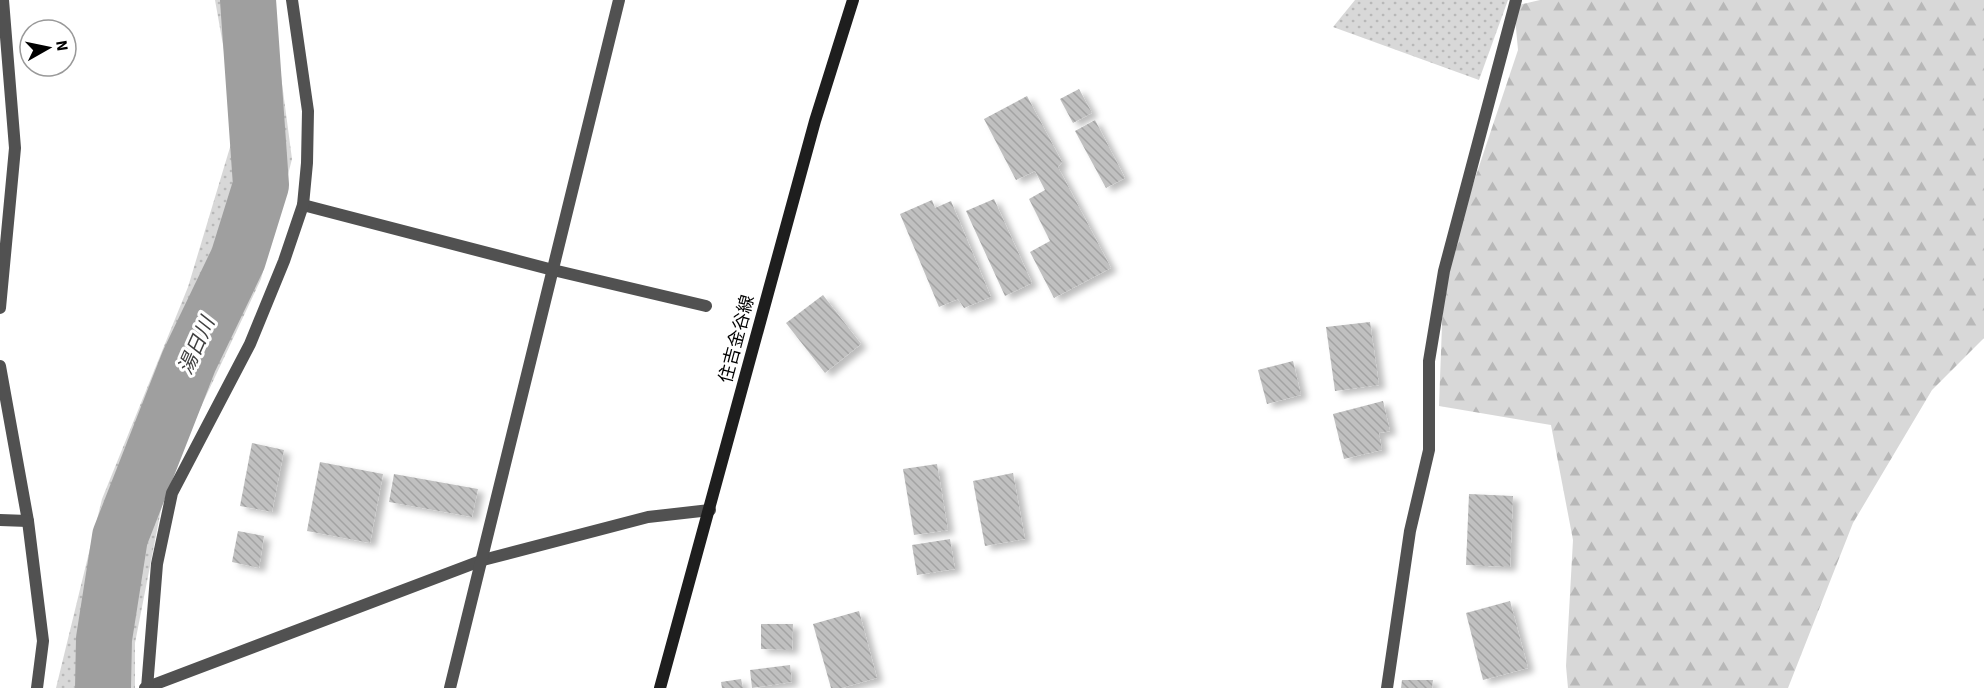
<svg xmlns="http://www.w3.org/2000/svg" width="1984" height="688" font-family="'Source Sans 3','Noto Sans JP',sans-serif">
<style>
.grass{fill:url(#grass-dots)}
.forest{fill:url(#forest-firs)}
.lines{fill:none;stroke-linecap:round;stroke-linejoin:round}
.river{stroke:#9f9f9f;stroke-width:56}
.building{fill:url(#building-back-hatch);filter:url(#shadow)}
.minor{stroke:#515151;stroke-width:12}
.tertiary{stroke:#515151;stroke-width:12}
.secondary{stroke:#1e1e1e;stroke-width:12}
.labels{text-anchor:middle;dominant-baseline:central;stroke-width:6;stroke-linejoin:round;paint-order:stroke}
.street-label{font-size:18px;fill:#000;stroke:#fff}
.water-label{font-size:20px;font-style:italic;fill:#404040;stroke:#fff}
</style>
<defs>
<pattern id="grass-dots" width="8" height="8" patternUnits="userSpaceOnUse" patternTransform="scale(1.5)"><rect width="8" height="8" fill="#d8d8d8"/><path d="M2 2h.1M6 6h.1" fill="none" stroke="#b8b8b8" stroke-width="1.8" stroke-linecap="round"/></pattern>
<pattern id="forest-firs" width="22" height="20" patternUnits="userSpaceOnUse" patternTransform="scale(1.5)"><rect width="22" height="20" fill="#d8d8d8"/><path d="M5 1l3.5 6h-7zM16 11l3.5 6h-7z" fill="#b8b8b8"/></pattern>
<pattern id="building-back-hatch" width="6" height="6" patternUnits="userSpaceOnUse" patternTransform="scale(1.5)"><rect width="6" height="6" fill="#c0c0c0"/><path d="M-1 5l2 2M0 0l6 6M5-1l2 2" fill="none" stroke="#a3a3a3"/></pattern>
<filter id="shadow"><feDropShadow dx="6" dy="4" stdDeviation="3" flood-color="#0004"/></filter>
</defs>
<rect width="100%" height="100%" fill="#fff"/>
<g class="grass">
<polygon points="215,0 271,0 292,159 261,279 167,479 135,643 135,688 56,688 102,499 188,287 237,124"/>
<polygon points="1355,0 1508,0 1479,80 1333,27"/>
</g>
<polygon class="forest" points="1540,0 1984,0 1984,338 1932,390 1853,523 1788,688 1568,688 1566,666 1573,540 1551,425 1439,406 1444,271 1518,50 1514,6"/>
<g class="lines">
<polyline class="river" points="103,688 104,639 120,537 189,361 238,259 261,185 248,0"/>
</g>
<g class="building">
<polygon points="1079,89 1092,113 1073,123 1060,99"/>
<polygon points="1027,96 1062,162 1058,167 1111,268 1054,298 1030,252 1050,241 1029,199 1045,190 1035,171 1016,180 984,119"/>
<polygon points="1095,120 1125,178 1106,188 1075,131"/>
<polygon points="994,199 1032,283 1005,296 966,211"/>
<polygon points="932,200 935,208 951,201 991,297 964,308 958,299 939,307 900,214"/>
<polygon points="823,295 861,344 825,373 786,323"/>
<polygon points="1370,322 1379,385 1335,391 1326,327"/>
<polygon points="1293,361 1301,395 1267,404 1258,370"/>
<polygon points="1383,401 1390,431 1379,433 1382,450 1344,459 1333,414"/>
<polygon points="252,443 284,450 272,512 240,506"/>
<polygon points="320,462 383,474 370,543 307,531"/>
<polygon points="937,464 948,530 914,535 903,469"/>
<polygon points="1013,473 1025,539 985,546 973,481"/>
<polygon points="394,474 478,489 472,517 389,502"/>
<polygon points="1469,494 1513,496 1510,567 1466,565"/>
<polygon points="238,531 264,536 259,568 232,562"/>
<polygon points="950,539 955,569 917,575 912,545"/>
<polygon points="1510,601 1528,668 1483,680 1466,613"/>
<polygon points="859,611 877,678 842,688 831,688 813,624"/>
<polygon points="761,624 793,624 792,650 761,649"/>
<polygon points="790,665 792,682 752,688 750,670"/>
<polygon points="741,679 743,688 722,688 721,682"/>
<polygon points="1402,680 1433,680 1432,688 1401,688"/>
</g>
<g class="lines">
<g class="minor">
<polyline points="303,205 553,270 706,306"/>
<polyline points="145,688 483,560 648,517 710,510"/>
<polyline points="147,688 157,564 172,493 250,344 284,261 303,205 307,163 308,111 292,0"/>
<polyline points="450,688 619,0"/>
<polyline points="1387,688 1410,531 1429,450 1429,361 1444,271 1516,0"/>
</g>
<g class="tertiary">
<polyline points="0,308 15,148 3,0"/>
<polyline points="0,366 28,521 43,641 37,688"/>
<polyline points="0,520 28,521"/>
</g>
<polyline class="secondary" points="660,688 815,121 853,0"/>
</g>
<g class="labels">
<g class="street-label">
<text transform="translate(737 339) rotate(-75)">住吉金谷線</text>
</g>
<g class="water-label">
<text transform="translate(197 346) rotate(-66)">湯日川</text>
</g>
</g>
<g transform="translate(48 48) rotate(81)"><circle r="28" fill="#ffffff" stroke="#999999" stroke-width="1.5"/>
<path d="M0-4.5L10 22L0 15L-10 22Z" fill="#000000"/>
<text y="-9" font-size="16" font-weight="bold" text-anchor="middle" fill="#000000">N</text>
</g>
</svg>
